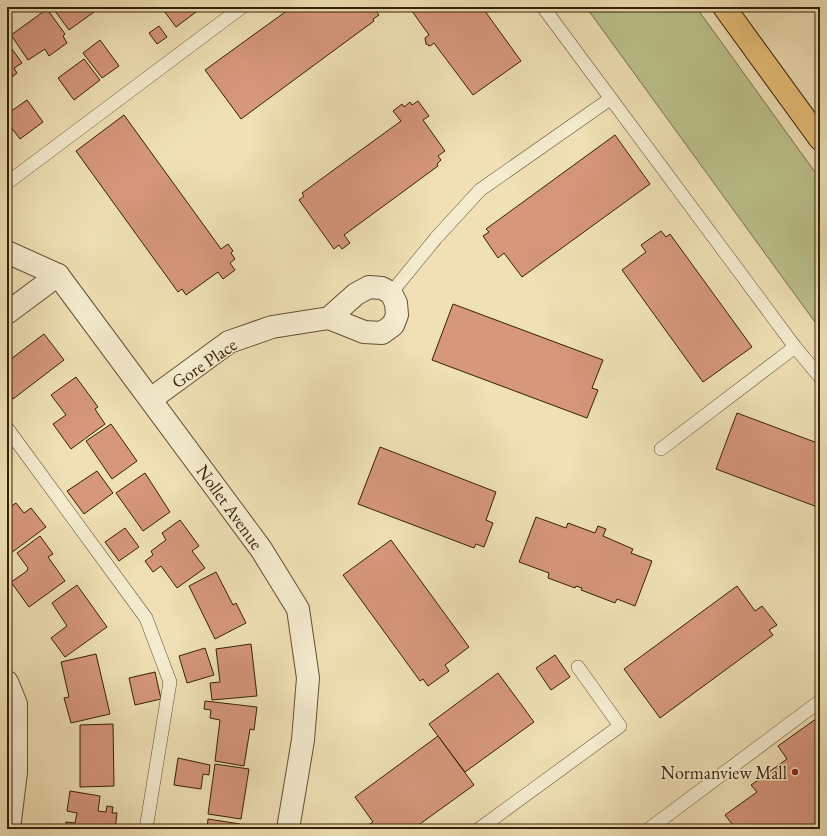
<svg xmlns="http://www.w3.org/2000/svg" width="827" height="836" font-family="'EB Garamond',serif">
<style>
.green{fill:#bcc28b;stroke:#78704a}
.building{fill:#d6977b;stroke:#351f08}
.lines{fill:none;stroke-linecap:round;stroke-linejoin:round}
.service-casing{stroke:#645033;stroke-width:14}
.minor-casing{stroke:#645033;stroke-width:24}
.primary-casing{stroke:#351f08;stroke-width:24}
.service{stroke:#f5eccf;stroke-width:13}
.minor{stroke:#f5eccf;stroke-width:22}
.primary{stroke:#e8c07a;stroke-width:22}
.poi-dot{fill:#8f2418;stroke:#f5eccf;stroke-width:1.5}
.labels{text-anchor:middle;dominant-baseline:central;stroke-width:3;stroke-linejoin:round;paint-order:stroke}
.street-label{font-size:18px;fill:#351f08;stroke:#f5eccf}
.poi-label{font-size:18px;fill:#351f08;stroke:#f5eccf;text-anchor:end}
</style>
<rect width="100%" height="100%" fill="#efe1b5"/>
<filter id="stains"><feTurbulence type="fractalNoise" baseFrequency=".005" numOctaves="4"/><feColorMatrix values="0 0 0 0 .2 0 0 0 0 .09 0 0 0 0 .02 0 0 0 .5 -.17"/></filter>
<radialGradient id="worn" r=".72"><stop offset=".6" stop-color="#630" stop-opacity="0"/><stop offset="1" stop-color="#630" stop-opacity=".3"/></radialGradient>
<polygon class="green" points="586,7 696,7 820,179 820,329"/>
<g class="building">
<polygon points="52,7 101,7 69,30"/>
<polygon points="161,7 192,7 196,12 176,27"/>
<polygon points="292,7 373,7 379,15 373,19 374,21 241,119 205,70"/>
<polygon points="409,7 482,7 521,61 473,95 434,43 430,46 426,44 425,38 429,35"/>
<polygon points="47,9 65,34 63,36 67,43 49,56 45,49 28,60 11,35"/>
<polygon points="159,26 167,37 157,44 149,33"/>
<polygon points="100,40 119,66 102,78 83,53"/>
<polygon points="7,42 22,63 14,68 17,73 7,81"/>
<polygon points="84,59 100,80 74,100 58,78"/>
<polygon points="27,100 43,122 20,139 7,122 7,114"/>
<polygon points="418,101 429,116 423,120 445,151 438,156 441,160 437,164 438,166 344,235 350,243 342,249 339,245 334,249 299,200 304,196 302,193 401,121 393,111 402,104 404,107 410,102 412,105"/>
<polygon points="124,115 221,249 228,244 233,251 231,253 235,259 230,263 235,270 223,279 218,272 186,295 182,289 178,292 76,151"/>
<polygon points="615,135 650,184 522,277 504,253 498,258 483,236 489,232 486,229"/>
<polygon points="661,231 666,237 670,234 752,347 703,382 622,270 646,252 641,245"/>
<polygon points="453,304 603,360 592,388 598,390 587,418 432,360"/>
<polygon points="44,334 64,360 13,399 7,391 7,362"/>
<polygon points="76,377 98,407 95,409 105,424 71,449 53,424 66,415 51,395"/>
<polygon points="737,413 820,444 820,508 716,469"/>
<polygon points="111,424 137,461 112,479 86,441"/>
<polygon points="380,447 496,492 486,520 493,523 484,547 476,544 474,548 358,504"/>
<polygon points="97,471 113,493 84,514 67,491"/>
<polygon points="145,473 170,512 143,531 116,493"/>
<polygon points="16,503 24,513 31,508 46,527 7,556 7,509"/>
<polygon points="536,517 566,528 568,523 595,533 598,526 606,529 603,536 633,549 631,553 652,561 635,606 617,599 615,603 581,590 582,588 576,586 575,588 548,578 549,573 519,562"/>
<polygon points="180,520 199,546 192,551 205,568 177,588 161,566 153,572 145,561 153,555 151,551 166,540 162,533"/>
<polygon points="125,528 139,547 119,561 105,542"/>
<polygon points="40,536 53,554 48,557 65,581 29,607 11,582 27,571 28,568 17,553"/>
<polygon points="391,540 469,647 445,665 449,671 428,686 423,679 420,681 343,575"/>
<polygon points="216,572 233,605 236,603 246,623 215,639 189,586"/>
<polygon points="77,585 107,627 65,657 51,638 67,626 52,603"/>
<polygon points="737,586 755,611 762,606 777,625 769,630 773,635 660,718 624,669"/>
<polygon points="251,644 257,696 212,700 210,683 220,682 216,649"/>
<polygon points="205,648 214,675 187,683 179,656"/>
<polygon points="96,654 110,714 71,723 64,698 69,697 61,662"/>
<polygon points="555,655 570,677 551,690 536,668"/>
<polygon points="155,672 161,699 135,705 129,678"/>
<polygon points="498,673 534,722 465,772 429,724"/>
<polygon points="205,701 257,707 254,730 250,729 244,766 215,761 220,720 210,718 211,710 204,709"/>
<polygon points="820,716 820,829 724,829 732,824 725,815 757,792 751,785 787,759 778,746"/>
<polygon points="113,724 114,786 80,787 80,725"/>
<polygon points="438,736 474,785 413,829 366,829 365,827 373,822 355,797"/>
<polygon points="178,758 210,765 209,775 203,774 201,789 174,785"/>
<polygon points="215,764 249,769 241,819 208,814"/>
<polygon points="70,791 100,796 98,811 106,812 107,806 113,807 112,813 117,813 115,829 65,829 66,822 75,823 77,813 67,811"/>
<polygon points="208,819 240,824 239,829 207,829"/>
</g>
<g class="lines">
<defs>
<g id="service">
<polyline points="543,7 795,347 661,449"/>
<polyline points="7,183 242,7"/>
<polyline points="391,293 436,238 480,190 610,99"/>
<polyline points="795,347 820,377"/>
<polyline points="7,428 146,618 170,682 146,829"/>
<polyline points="479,829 620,726 578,667"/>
<polyline points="649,829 820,701"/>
</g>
<g id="minor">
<polyline points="7,252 58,275 261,549 298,609 308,678 303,740 288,829"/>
<polyline points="7,313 58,275"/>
<polyline points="151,399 229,342 272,327 329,318 364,332 382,333 393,325 397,315 396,303 391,293 382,288 369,287 356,294 329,318"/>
<polyline points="7,682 16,704 16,772 9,829"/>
</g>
<polyline id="primary" points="724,7 820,139"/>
</defs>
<use href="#service" class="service-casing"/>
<use href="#minor" class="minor-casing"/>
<use href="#primary" class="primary-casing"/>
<use href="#service" class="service"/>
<use href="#minor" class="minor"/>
<use href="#primary" class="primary"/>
</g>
<circle class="poi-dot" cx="795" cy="772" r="4"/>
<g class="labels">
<g class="street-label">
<text transform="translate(204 363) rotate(-34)">Gore Place</text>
<text transform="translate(230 507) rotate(54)">Nollet Avenue</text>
</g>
<g class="poi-label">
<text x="787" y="772">Normanview Mall</text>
</g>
</g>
<rect width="827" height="836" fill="none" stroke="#efe1b5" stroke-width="24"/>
<rect x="8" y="8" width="811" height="820" fill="none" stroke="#351f08" stroke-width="2"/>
<rect x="12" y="12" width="803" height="812" fill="none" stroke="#351f08"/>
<rect width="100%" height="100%" filter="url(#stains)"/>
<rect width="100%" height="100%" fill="url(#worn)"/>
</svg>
